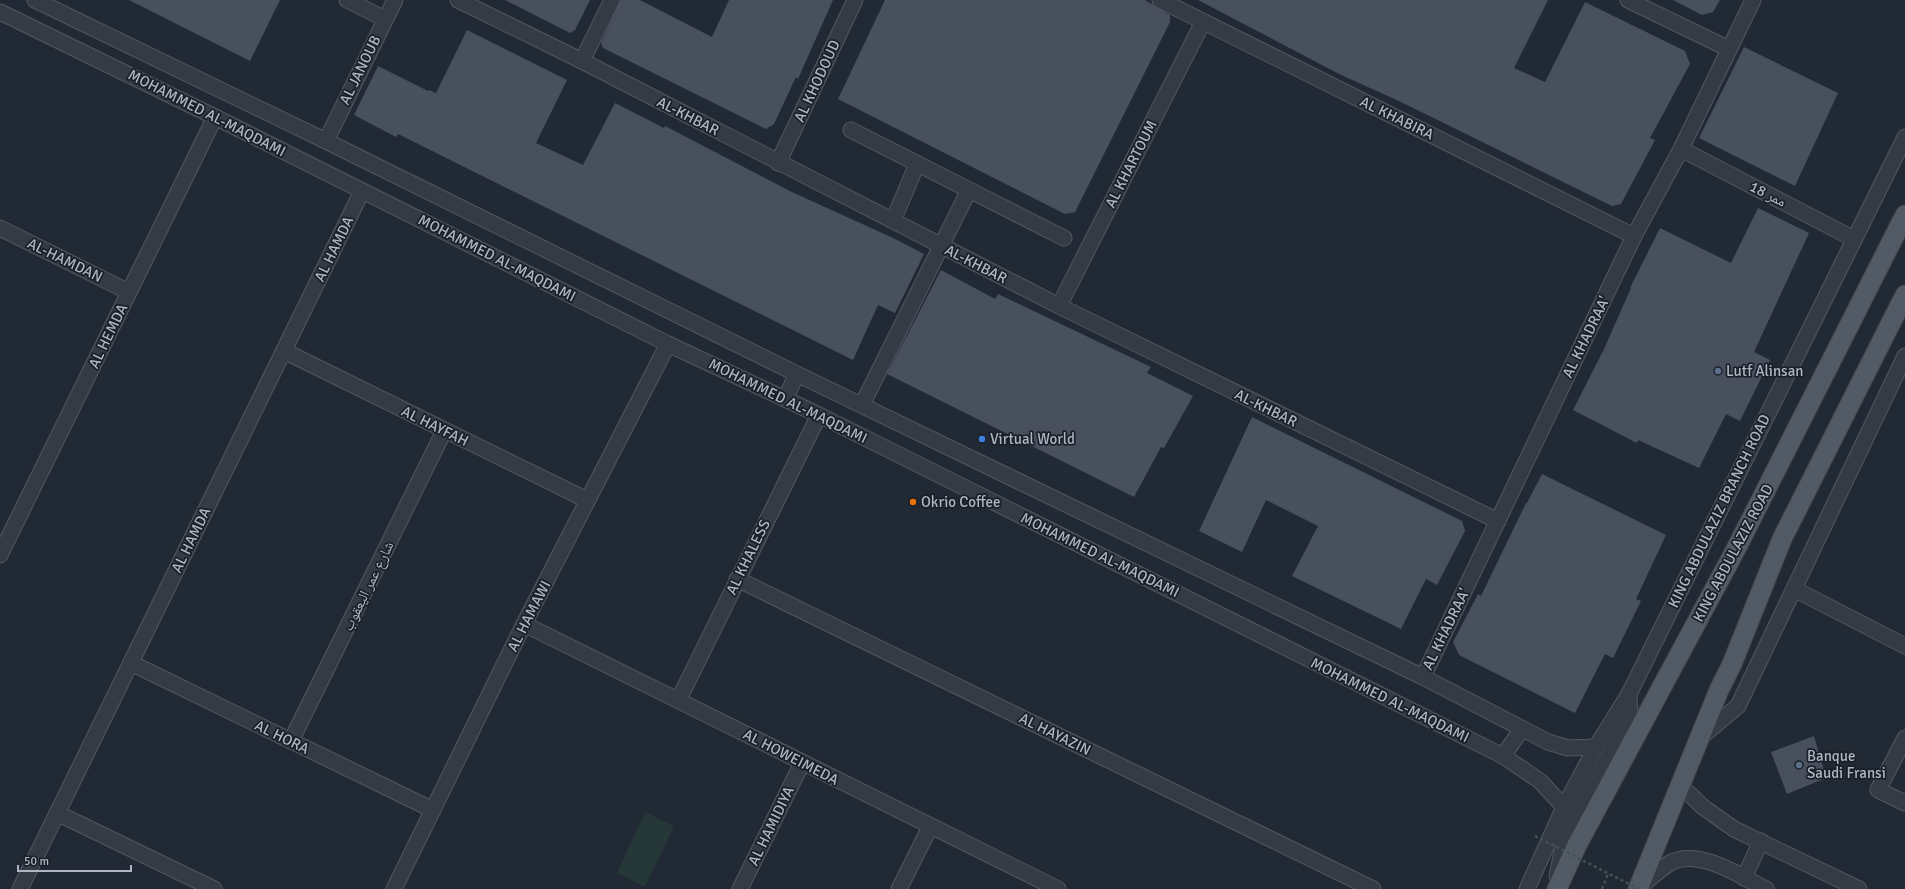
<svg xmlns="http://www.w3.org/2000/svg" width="1905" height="889" font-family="Signika,'Noto Naskh Arabic',sans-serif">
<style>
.green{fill:#263737}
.building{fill:#48505e}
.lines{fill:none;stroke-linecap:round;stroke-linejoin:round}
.minor-casing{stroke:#525863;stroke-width:17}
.major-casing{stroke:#3e444e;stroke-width:21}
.path{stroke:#425255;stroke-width:2.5;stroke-dasharray:3 3;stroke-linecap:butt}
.minor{stroke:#343b45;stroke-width:15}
.major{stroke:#525a65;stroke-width:19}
.path-bridge{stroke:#425255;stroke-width:2.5;stroke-dasharray:3 3;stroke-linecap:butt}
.service-dot{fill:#5c6f8a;stroke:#1a2029;stroke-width:1.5}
.shop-dot{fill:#3f7fe0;stroke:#1a2029;stroke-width:1.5}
.food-dot{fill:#e8710a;stroke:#1a2029;stroke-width:1.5}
.labels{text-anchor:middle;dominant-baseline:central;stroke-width:3.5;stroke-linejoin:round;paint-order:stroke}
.street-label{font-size:15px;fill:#afb5c2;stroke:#1a2029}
.poi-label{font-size:15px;fill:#afb5c2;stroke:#1a2029;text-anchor:start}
</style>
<rect width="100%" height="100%" fill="#212934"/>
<polygon class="green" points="645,812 674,826 645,887 617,873"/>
<g class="building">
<polygon points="129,0 280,0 250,61"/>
<polygon points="505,0 590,0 575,30 570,33"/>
<polygon points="621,0 640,0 712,37 729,0 833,0 798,79 796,77 774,124 766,129 603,48 601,43"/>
<polygon points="885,0 1145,0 1170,15 1170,22 1075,212 1065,214 838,99"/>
<polygon points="1198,0 1548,0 1514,68 1545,82 1585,2 1685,51 1690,64 1650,138 1655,140 1621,204 1612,206 1401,102 1339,74"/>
<polygon points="1673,0 1720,0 1713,12 1702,15"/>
<polygon points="467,30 567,80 536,143 583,165 615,103 664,128 665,126 792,192 893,238 924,254 895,313 878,305 853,360 398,134 396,137 354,115 378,66 428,91 429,90 436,93"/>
<polygon points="1744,47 1838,93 1795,186 1699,138"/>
<polygon points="1758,208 1809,233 1754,352 1770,360 1740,421 1726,414 1699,468 1638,440 1637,443 1573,410 1604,349 1631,288 1630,288 1660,228 1731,263"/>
<polygon points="941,270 995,299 998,294 1151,367 1147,373 1193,396 1164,448 1161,447 1134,497 887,374"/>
<polygon points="1252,417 1462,521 1465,531 1437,585 1426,579 1401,629 1292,576 1318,526 1266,500 1242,552 1199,531"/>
<polygon points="1542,474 1666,535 1636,599 1641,601 1613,658 1605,654 1575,713 1459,655 1453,642 1478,594 1481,596 1526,503 1527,503"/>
<polygon points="1814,736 1826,778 1787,794 1771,752"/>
</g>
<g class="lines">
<defs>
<g id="minor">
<polyline points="35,0 326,141 797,374 1423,677 1548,742 1568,748 1596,747"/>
<polyline points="347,0 385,19"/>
<polyline points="458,0 582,61 1059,306 1498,521"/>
<polyline points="1160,0 1634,236"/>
<polyline points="1628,0 1729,49"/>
<polyline points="0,12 215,117 668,344 819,415 1503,756 1540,781 1564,807"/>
<polyline points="582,61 612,0"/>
<polyline points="851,130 1064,238"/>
<polyline points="326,141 395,0"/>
<polyline points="1681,149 1854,239"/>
<polyline points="778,163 855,0"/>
<polyline points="893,221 917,164"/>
<polyline points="0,228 129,292"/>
<polyline points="1059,306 1203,22"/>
<polyline points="284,351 587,500"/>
<polyline points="785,399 797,374"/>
<polyline points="862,405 969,190"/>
<polyline points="0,555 215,117"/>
<polyline points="737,579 1373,889"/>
<polyline points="1794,589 1905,646"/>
<path d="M524 624C703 711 880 802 1058 889"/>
<polyline points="131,663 433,810"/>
<polyline points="1423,677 1634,236 1681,149 1753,0"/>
<polyline points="679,699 819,415"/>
<polyline points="1701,737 1738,706 1905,356"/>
<polyline points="1905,738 1878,790 1905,803"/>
<polyline points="291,741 444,431"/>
<polyline points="1503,756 1522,729"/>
<polyline points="1681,786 1703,807 1734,829 1859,889"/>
<polyline points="57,813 214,889"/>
<polyline points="1557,876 1566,832 1630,718 1629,694 1905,137"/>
<polyline points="1744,878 1761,841"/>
<path d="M1638 888C1649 880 1659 870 1670 863 1698 847 1742 877 1766 889"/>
<polyline points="20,889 362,191"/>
<polyline points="394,889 524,624 668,344"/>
<polyline points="740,889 802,763"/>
<polyline points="899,889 930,827"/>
<polyline points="1527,889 1564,807 1596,747 1629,694"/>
</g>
<g id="major">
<polyline points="1557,889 1577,845 1736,549 1905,215"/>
<polyline points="1638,889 1719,690 1732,664 1782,539 1905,295"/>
</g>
</defs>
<use href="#minor" class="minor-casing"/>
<use href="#major" class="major-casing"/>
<polyline class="path" points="1602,889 1608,874"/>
<use href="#minor" class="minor"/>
<use href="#major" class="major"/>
<polyline class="path-bridge" points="1535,836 1639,889"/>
</g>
<g class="service-dot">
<circle cx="1718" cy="371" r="4"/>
<circle cx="1799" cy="765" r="4"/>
</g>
<circle class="shop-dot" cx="982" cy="439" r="4"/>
<circle class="food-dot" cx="913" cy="502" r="4"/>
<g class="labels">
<g class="street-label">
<text transform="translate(360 70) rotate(-64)">AL JANOUB</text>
<text transform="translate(817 81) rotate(-65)">AL KHODOUD</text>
<text transform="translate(207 113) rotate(27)">MOHAMMED AL-MAQDAMI</text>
<text transform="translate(688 116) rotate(27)">AL-KHBAR</text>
<text transform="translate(1397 118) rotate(26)">AL KHABIRA</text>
<text transform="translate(1131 164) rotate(-63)">AL KHARTOUM</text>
<text transform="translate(1768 194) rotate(27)">ممر 18</text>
<text transform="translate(334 249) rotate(-64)">AL HAMDA</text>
<text transform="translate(497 258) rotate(27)">MOHAMMED AL-MAQDAMI</text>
<text transform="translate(65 260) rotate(26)">AL-HAMDAN</text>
<text transform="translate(976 264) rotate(27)">AL-KHBAR</text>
<text transform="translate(108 336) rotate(-64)">AL HEMDA</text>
<text transform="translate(1586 337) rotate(-64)">AL KHADRAA'</text>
<text transform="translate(788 401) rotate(26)">MOHAMMED AL-MAQDAMI</text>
<text transform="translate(1266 408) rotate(26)">AL-KHBAR</text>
<text transform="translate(435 426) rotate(26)">AL HAYFAH</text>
<text transform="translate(1719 511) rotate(-64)">KING ABDULAZIZ BRANCH ROAD</text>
<text transform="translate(191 540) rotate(-64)">AL HAMDA</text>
<text transform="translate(1733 553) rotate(-62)">KING ABDULAZIZ ROAD</text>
<text transform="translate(1100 555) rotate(26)">MOHAMMED AL-MAQDAMI</text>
<text transform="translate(748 557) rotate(-64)">AL KHALESS</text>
<text transform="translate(368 586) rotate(-64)">شارع عمر اليعقوب</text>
<text transform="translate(529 616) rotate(-63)">AL HAMAWI</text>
<text transform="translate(1446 629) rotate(-64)">AL KHADRAA'</text>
<text transform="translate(1390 700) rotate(26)">MOHAMMED AL-MAQDAMI</text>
<text transform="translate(1055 734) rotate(26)">AL HAYAZIN</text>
<text transform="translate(282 737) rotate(26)">AL HORA</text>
<text transform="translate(791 757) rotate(27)">AL HOWEIMEDA</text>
<text transform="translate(771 826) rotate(-64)">AL HAMIDIYA</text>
</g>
<g class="poi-label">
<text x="1726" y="371">Lutf Alinsan</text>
<text x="990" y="439">Virtual World</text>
<text x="921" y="502">Okrio Coffee</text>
<text x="1807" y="756">Banque<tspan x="1807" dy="17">Saudi Fransi</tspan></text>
</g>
</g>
<path d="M18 865v6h113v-6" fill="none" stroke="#afb5c2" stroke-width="2"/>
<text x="24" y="865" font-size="12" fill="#afb5c2" stroke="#1a2029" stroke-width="3" paint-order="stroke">50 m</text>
</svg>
